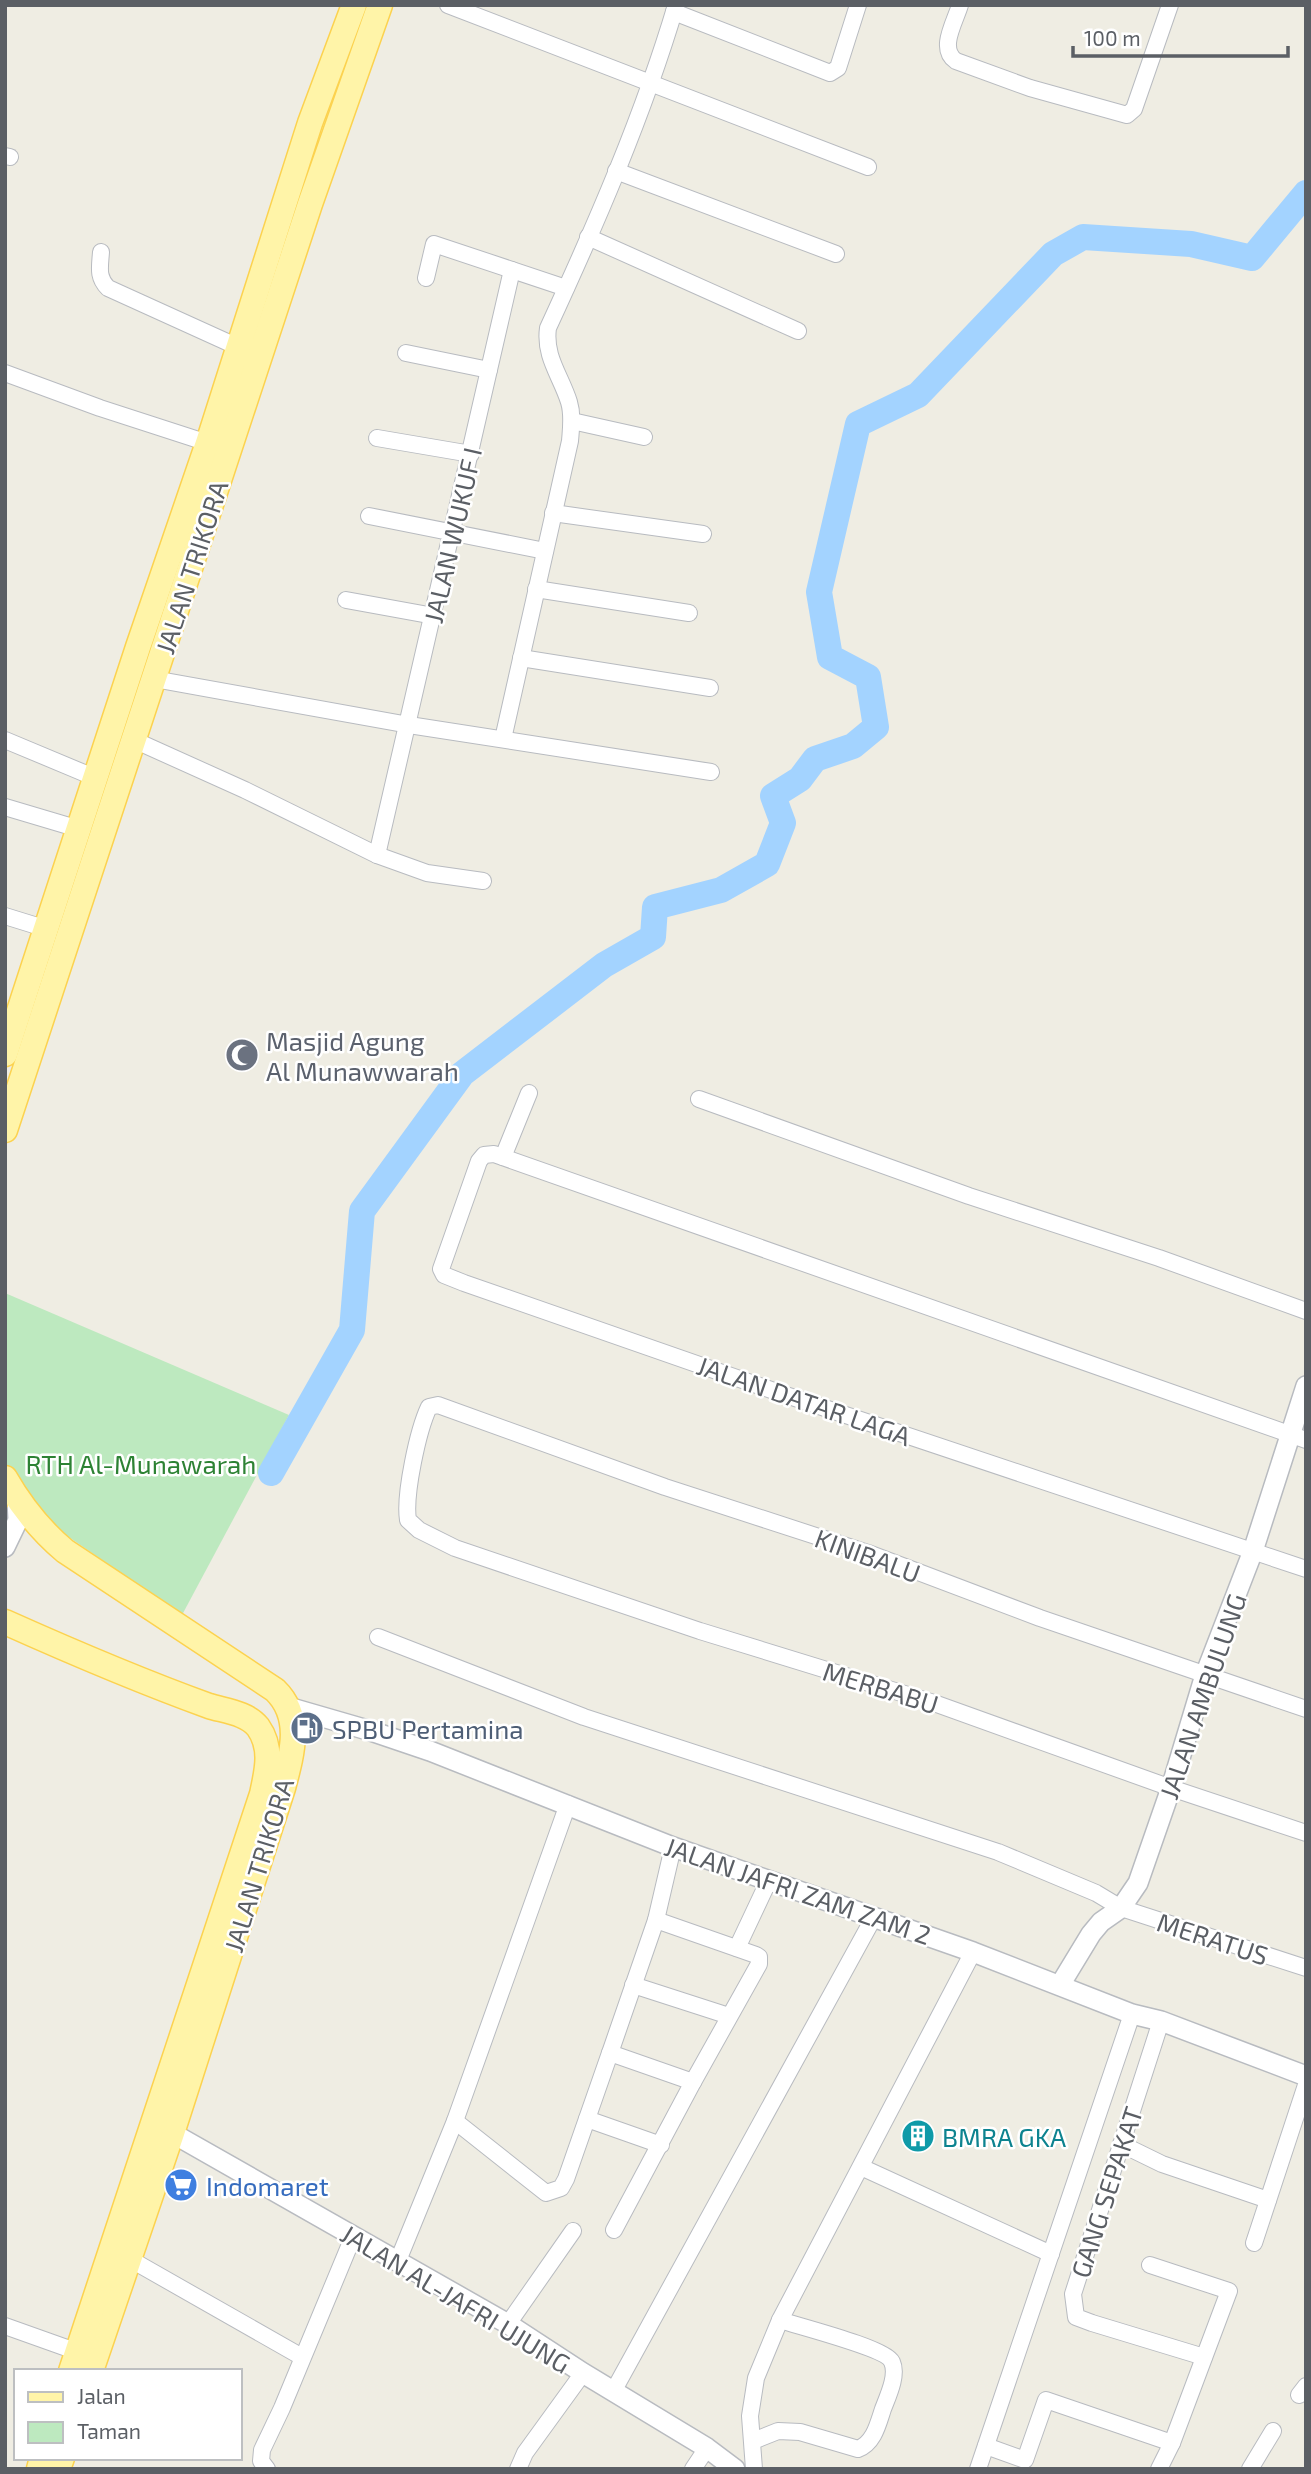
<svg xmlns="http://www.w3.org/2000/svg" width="1311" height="2474" font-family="'Exo 2',sans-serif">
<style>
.green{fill:#bde9bf}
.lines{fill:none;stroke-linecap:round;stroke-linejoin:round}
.river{stroke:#a3d3ff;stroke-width:26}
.minor-casing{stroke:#b8bbc0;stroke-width:18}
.tertiary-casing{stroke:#b8bbc0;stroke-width:22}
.primary-casing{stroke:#fcd24f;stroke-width:27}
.minor{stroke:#fff;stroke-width:16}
.tertiary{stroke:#fff;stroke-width:19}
.primary{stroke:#fff4a8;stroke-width:24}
.labels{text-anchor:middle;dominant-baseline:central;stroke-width:5;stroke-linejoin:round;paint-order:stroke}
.street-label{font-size:26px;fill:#5b5f65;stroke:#fff}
.worship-label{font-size:26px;fill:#5b616d;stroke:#fff;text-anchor:start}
.park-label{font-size:26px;fill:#2d8234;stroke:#fff}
.service-label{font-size:26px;fill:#4e5e75;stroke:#fff;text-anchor:start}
.culture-label{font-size:26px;fill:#0d838f;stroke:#fff;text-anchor:start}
.shop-label{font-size:26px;fill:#366cbe;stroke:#fff;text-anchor:start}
</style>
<rect width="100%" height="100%" fill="#efede3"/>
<polygon class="green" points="5,1293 289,1415 182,1615 60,1531 5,1468"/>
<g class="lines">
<polyline class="river" points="271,1473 352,1330 362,1211 462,1074 604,965 653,937 655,907 721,890 767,864 783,823 773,796 800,779 815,759 853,746 876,727 868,677 830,657 819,592 858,424 918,395 1053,254 1083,237 1191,244 1252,258 1306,193"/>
<defs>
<g id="minor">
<polyline points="448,5 868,167"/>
<path d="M960 5C955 22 938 49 956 61L1030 88 1127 115 1134 109 1170 5"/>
<polyline points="674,12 830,73 838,68 858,5"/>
<polyline points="5,156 10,157"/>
<polyline points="616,171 836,254"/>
<polyline points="588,237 798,331"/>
<path d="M101 252C100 267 97 277 108 288L238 347"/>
<polyline points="426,278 434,244 566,288"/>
<polyline points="406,353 489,370"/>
<polyline points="5,373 100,408 208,443"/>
<polyline points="572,421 644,437"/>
<polyline points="377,438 471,454"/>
<polyline points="553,513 703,534"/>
<polyline points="369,516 545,551"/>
<polyline points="536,589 689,613"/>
<polyline points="346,600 434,616"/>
<polyline points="521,658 710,688"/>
<polyline points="154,679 409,725 711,772"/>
<path d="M503 739 570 441C571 428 573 415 569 402 561 376 544 357 548 328 596 224 643 116 676 5"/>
<polyline points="5,740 96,778"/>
<polyline points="134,740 245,790 377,855 427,873 483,881"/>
<polyline points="5,807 79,829"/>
<polyline points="377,855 512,270"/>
<polyline points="5,916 47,929"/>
<polyline points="699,1099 969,1196 1159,1258 1306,1311"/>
<polyline points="503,1157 529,1093"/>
<polyline points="1306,1440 494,1154 484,1155 479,1161 441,1269 444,1275 464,1283 777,1392 1306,1569"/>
<polyline points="378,1637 584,1717 998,1852 1096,1893 1121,1908 1306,1968"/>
<path d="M1306 1709 1040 1618 868 1553 665 1487 438 1405 429 1407C418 1430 404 1495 408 1520L419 1530 455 1548 700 1631 934 1703 1171 1788 1306 1833"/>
<polyline points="656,1920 673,1847"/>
<polyline points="737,1948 769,1880"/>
<polyline points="633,1985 729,2016"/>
<polyline points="1161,2021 1073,2294 1076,2317 1092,2323 1204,2357"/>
<polyline points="610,2053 656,1920 756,1955 759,1957 759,1964 693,2082"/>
<polyline points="587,2119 661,2145"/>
<polyline points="455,2121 546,2193 561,2188 566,2179 610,2053 693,2082 614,2230"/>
<polyline points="1121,2144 1162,2164 1268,2200"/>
<polyline points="861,2167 1051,2254"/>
<polyline points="1254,2243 1306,2085"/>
<polyline points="128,2258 302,2357"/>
<polyline points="397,2263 455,2121 568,1804"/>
<polyline points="1150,2265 1229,2291 1172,2443 1159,2469"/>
<polyline points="508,2324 573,2231"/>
<polyline points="5,2326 78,2352"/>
<polyline points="614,2390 874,1917"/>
<polyline points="1299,2395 1306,2386"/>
<path d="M753 2441 778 2431 800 2432 858 2449C874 2443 878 2424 883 2409 888 2396 898 2375 892 2362 886 2348 797 2326 780 2320"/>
<polyline points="986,2446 1025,2460 1046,2400 1172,2443"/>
<polyline points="267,2469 261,2461 262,2450 282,2408 353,2237"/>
<polyline points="518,2469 525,2453 583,2373"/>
<polyline points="693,2469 707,2448"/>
<polyline points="754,2469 750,2416 756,2378 780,2320 973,1952"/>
<polyline points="978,2469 1132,2014"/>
<polyline points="1250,2469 1273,2431"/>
</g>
<g id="tertiary">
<polyline points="5,1547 18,1520 17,1500"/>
<polyline points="288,1707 371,1731 430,1751 673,1847 973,1952 1132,2014 1161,2021 1306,2076"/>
<polyline points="1060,1985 1091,1934 1101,1922 1121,1908 1138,1883 1171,1788 1205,1675 1253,1551 1306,1386"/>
<polyline points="172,2133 508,2324 583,2373 707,2448 735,2469"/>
</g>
<g id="primary">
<polyline points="5,1054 138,647 208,443 310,123 354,5"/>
<polyline points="5,1130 310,204 380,5"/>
<path d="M5 1478C21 1506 40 1530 65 1551L275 1690C303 1717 292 1754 283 1788L172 2133 91 2371"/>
<path d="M5 1622C72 1652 140 1681 209 1706 225 1711 247 1713 258 1727 273 1748 267 1771 262 1794L71 2371"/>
<polyline points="39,2469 42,2458"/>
<polyline points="58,2469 62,2458"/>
</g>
</defs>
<use href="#minor" class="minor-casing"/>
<use href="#tertiary" class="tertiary-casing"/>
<use href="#primary" class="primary-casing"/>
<use href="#minor" class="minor"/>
<use href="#tertiary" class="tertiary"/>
<use href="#primary" class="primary"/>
</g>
<defs>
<symbol id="mosque-disc" viewBox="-11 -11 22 22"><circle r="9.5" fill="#6b7280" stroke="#fff"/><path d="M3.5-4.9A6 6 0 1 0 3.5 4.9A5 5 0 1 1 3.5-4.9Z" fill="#fff"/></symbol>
<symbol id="fuel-disc" viewBox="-11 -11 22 22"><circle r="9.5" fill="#5c6f8a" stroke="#fff"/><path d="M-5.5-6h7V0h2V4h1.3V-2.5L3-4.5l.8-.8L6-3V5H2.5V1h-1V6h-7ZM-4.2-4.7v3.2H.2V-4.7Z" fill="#fff"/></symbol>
<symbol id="building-disc" viewBox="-11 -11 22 22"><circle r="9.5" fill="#0f9aa8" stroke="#fff"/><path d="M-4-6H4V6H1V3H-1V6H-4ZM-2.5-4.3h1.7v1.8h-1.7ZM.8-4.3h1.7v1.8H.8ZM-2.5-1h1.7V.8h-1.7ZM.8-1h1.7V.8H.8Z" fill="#fff"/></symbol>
<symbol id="supermarket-disc" viewBox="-11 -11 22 22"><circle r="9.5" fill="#3f7fe0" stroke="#fff"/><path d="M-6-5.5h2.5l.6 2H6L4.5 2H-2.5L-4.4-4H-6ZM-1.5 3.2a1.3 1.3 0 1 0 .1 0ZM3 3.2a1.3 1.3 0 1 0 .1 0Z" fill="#fff"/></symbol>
</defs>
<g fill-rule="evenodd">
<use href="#mosque-disc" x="223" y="1036" width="38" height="38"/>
<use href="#fuel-disc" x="288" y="1709" width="38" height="38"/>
<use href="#building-disc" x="899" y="2117" width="38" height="38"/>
<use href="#supermarket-disc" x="162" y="2166" width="38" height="38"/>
</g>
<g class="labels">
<g class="street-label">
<text transform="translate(452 535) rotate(-77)">JALAN WUKUF I</text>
<text transform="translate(191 567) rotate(-72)">JALAN TRIKORA</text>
<text transform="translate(804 1400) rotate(19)">JALAN DATAR LAGA</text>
<text transform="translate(868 1555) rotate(20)">KINIBALU</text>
<text transform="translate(881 1687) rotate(17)">MERBABU</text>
<text transform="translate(1202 1696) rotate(-71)">JALAN AMBULUNG</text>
<text transform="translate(258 1865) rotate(-73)">JALAN TRIKORA</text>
<text transform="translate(798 1890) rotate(19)">JALAN JAFRI ZAM ZAM 2</text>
<text transform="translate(1213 1938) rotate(18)">MERATUS</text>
<text transform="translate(1106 2192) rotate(-72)">GANG SEPAKAT</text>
<text transform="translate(456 2298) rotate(31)">JALAN AL-JAFRI UJUNG</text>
</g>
<g class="worship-label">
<text x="266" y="1040">Masjid Agung<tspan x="266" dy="30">Al Munawwarah</tspan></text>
</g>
<g class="park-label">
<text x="141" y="1463">RTH Al-Munawarah</text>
</g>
<g class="service-label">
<text x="332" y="1728">SPBU Pertamina</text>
</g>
<g class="culture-label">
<text x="942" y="2136">BMRA GKA</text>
</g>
<g class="shop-label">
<text x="206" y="2185">Indomaret</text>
</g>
</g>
<rect width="1311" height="2474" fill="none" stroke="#5b5f65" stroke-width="14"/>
<rect x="14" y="2369" width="228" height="91" fill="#ffffff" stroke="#bdbfc1" stroke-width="2"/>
<rect x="28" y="2392" width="35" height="10" fill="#fff4a8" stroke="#bdbfc1" stroke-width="2"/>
<text x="77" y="2404" font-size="21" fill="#5b5f65">Jalan</text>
<rect x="28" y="2422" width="35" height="21" fill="#bde9bf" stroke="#bdbfc1" stroke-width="2"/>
<text x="77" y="2439" font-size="21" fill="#5b5f65">Taman</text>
<path d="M1073 46v10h215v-10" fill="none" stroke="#5b5f65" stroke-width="3.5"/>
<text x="1084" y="46" font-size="21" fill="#5b5f65" stroke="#ffffff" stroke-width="5" paint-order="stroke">100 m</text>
</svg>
